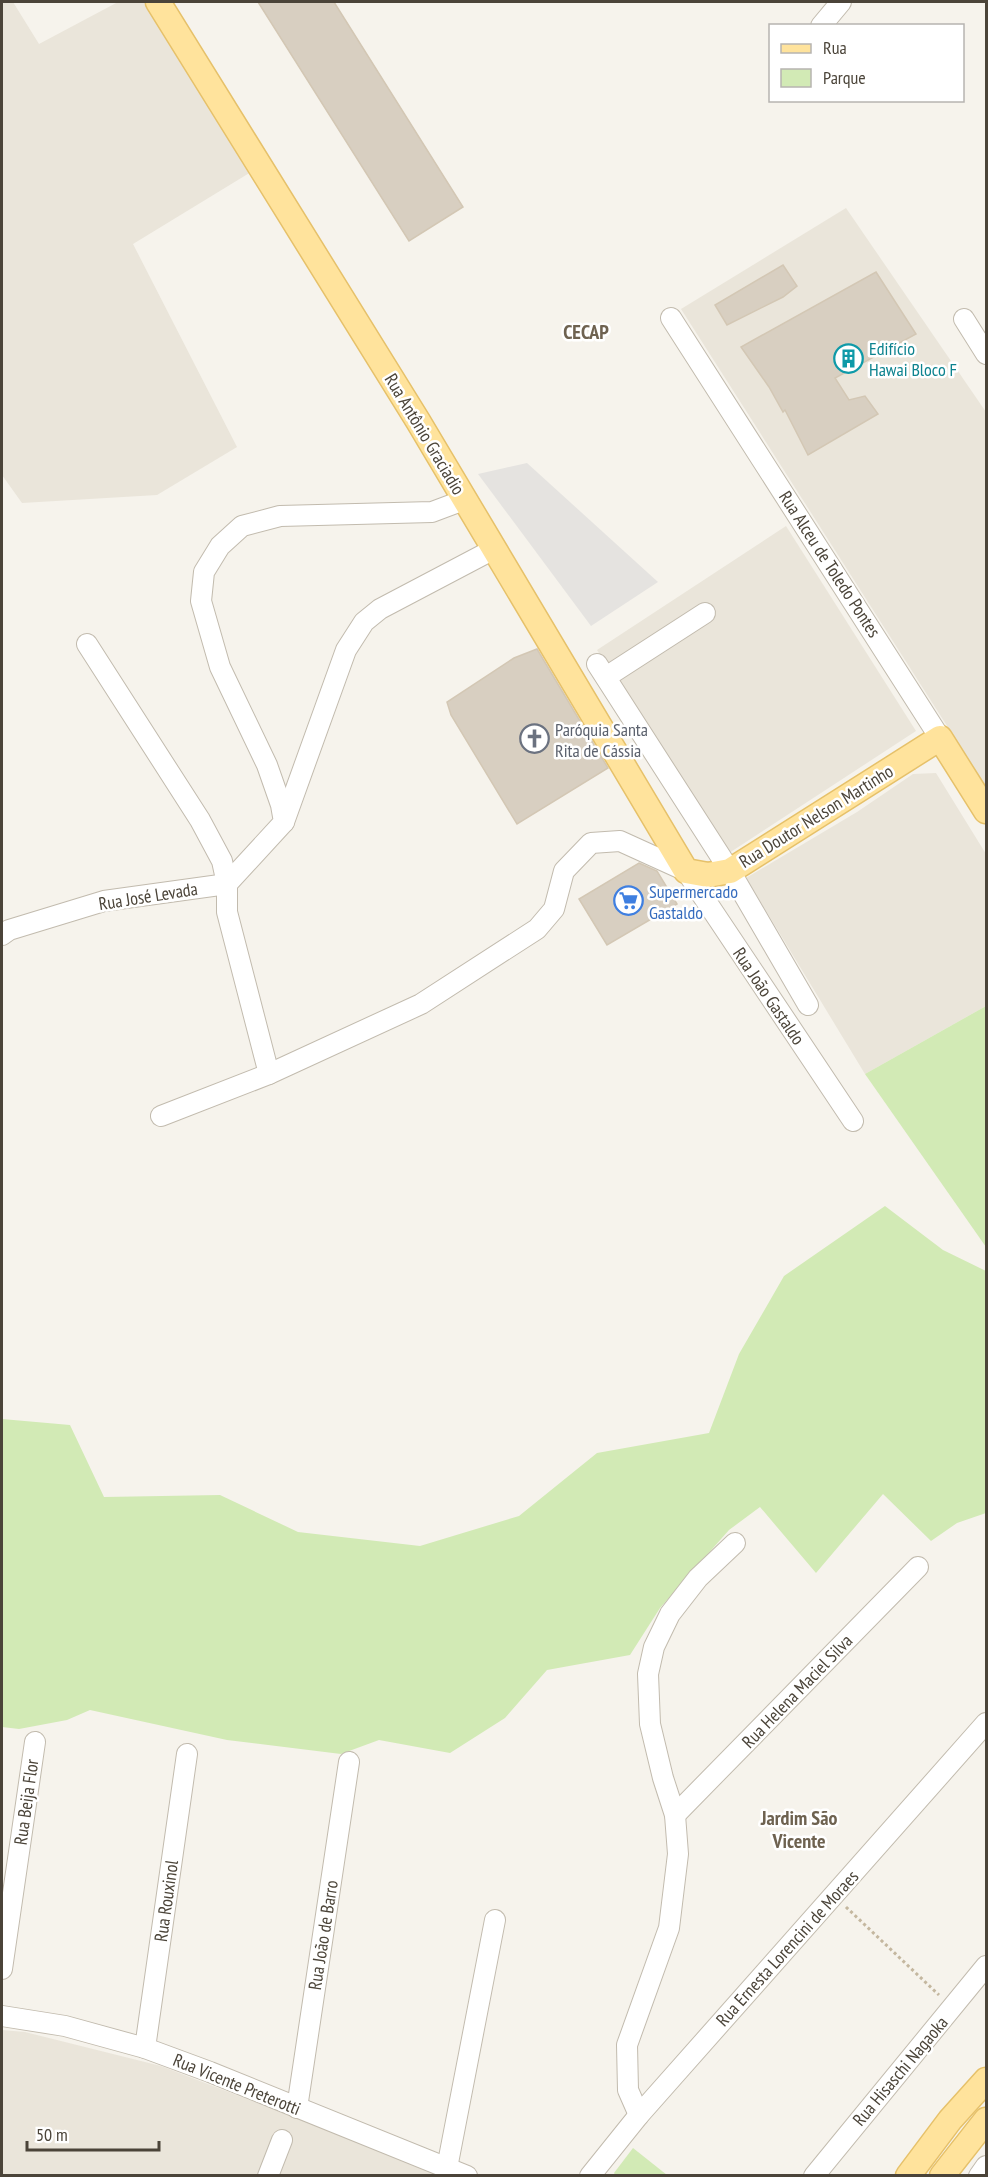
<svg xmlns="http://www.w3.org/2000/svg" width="988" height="2177" font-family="'PT Sans Narrow',sans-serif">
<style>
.residential{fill:#eae5da}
.green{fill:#d2eab5}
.parking{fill:#e5e3e0}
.building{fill:#d8cfc1;stroke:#d3c7b4;stroke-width:1.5}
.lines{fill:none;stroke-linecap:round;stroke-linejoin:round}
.minor-casing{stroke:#c2bbae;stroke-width:22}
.major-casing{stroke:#e6c16a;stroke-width:27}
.path{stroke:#c4b79f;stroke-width:3;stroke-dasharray:3 3;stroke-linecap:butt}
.minor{stroke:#fff;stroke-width:20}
.major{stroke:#ffe39c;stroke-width:24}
.labels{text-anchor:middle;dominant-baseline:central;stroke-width:5;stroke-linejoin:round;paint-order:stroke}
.culture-label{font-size:18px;fill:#0d838f;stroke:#fff;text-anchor:start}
.street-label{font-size:18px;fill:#4b4439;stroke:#fff}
.worship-label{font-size:18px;fill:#5b616d;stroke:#fff;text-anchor:start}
.shop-label{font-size:18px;fill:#366cbe;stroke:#fff;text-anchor:start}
.neighbourhood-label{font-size:20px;font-weight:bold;fill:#6e6250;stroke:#fff}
</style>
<rect width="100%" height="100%" fill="#f6f3ec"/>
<g class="residential">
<polygon points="2,2 13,2 39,44 118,2 148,2 251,172 133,244 237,447 157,495 22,503 2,475"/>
<polygon points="846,208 986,412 986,787 681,309"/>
<polygon points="786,526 916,731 726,855 597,650"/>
<polygon points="936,773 986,854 986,1006 865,1074 746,878 857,812 913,774"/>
<polygon points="2,2030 25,2032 161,2066 444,2175 2,2175"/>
</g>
<g class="green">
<polygon points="986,1006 986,1247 865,1074"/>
<polygon points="885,1206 943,1250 986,1271 986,1513 957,1523 931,1541 883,1494 816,1573 760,1507 729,1530 660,1608 630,1655 547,1670 505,1718 450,1753 379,1740 341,1754 227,1740 90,1710 67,1720 19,1729 2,1727 2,1419 70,1425 104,1497 220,1495 298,1532 420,1546 519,1516 597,1453 709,1433 739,1354 784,1276"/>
<polygon points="633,2148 667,2175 615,2175 614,2173"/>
</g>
<polygon class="parking" points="527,463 658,582 591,626 478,474"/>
<g class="building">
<polygon points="258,2 334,2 463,207 409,241"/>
<polygon points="783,265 797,286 783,297 727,325 715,305"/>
<polygon points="876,272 916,334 835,378 849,400 865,396 878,414 808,455 785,410 783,412 769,387 741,347"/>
<polygon points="537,649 608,768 517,824 451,715 447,702 514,658"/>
<polygon points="639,863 657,871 677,904 607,945 579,899"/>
</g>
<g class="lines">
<defs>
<g id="minor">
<polyline points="821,26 841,2"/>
<polyline points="671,318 940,738"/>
<polyline points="964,319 986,354"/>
<polyline points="87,644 200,820 222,861 227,884 227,912 269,1074"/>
<polyline points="597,664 730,871 808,1005"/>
<polyline points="606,677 705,613"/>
<polyline points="284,822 346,650 364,622 380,609 494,549"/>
<polyline points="227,884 284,822 281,805 267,765 220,667 201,601 204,572 220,546 242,526 280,516 432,512 464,500"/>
<polyline points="2,935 9,930 104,901 227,884"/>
<polyline points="161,1116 269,1074 421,1004 537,929 554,909 564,871 591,843 620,841 686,871 853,1121"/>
<polyline points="675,1815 918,1567"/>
<polyline points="2,1969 35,1742"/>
<polyline points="2,2016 65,2026 145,2048 210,2072 467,2176"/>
<polyline points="145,2048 187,1754"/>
<polyline points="297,2108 349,1762"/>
<polyline points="639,2115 628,2090 627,2045 669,1928 678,1854 675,1815 663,1778 650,1724 648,1674 654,1647 670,1614 698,1578 735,1543"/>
<polyline points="447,2168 495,1920"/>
<polyline points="268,2176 282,2140"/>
<polyline points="590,2176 639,2115 986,1723"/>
<polyline points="814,2176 986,1966"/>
<polyline points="979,2176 986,2166"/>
</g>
<g id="major">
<polyline points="158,2 418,421 686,871 708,875 730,871 940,738 986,811"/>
<polyline points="908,2176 950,2120 986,2080"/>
<polyline points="942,2176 986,2120"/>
</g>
</defs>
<use href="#minor" class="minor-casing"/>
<use href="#major" class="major-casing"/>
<polyline class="path" points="846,1907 939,1995"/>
<use href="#minor" class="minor"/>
<use href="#major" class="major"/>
</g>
<defs>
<symbol id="building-ring" viewBox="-11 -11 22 22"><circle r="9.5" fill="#fff" stroke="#0f9aa8" stroke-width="1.5"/><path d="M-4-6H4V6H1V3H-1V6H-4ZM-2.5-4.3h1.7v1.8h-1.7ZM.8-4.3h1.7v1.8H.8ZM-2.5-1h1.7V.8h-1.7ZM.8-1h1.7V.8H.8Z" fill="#0f9aa8"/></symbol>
<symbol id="church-ring" viewBox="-11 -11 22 22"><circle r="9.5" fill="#fff" stroke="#6b7280" stroke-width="1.5"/><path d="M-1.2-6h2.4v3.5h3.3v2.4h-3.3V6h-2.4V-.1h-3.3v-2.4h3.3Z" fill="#6b7280"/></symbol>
<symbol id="supermarket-ring" viewBox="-11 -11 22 22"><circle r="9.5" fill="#fff" stroke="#3f7fe0" stroke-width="1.5"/><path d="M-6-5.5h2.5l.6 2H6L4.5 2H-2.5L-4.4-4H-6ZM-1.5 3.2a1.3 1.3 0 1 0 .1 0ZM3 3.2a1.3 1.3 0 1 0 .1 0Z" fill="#3f7fe0"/></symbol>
</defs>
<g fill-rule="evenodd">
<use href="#building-ring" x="832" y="342" width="33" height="33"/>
<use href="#church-ring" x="518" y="722" width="33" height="33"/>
<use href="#supermarket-ring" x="612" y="884" width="33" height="33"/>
</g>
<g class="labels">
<g class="culture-label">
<text x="869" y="348">Edifício<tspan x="869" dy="21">Hawai Bloco F</tspan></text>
</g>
<g class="street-label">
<text transform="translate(425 434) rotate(59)">Rua Antônio Graciadio</text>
<text transform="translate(830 564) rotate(57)">Rua Alceu de Toledo Pontes</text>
<text transform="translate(816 816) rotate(-32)">Rua Doutor Nelson Martinho</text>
<text transform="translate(148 896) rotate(-9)">Rua José Levada</text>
<text transform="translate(769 996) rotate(56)">Rua João Gastaldo</text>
<text transform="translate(797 1691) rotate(-46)">Rua Helena Maciel Silva</text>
<text transform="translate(26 1802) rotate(-82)">Rua Beija Flor</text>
<text transform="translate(166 1901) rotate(-82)">Rua Rouxinol</text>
<text transform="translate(323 1935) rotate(-81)">Rua João de Barro</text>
<text transform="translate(787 1948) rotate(-48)">Rua Ernesta Lorencini de Moraes</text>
<text transform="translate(900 2071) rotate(-50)">Rua Hisaschi Nagaoka</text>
<text transform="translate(237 2084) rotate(22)">Rua Vicente Preterotti</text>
</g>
<g class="worship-label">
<text x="555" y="729">Paróquia Santa<tspan x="555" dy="21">Rita de Cássia</tspan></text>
</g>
<g class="shop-label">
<text x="649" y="891">Supermercado<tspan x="649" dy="21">Gastaldo</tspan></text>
</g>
<g class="neighbourhood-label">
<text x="586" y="332">CECAP</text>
<text x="799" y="1818">Jardim São<tspan x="799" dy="23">Vicente</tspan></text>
</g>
</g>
<rect width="988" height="2177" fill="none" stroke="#4b4439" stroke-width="6"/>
<rect x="769" y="24" width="195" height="78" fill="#ffffff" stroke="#b7b4b0" stroke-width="1.5"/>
<rect x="781" y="44" width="30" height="9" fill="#ffe39c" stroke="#b7b4b0" stroke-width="1.5"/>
<text x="823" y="54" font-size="18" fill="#4b4439">Rua</text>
<rect x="781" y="69" width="30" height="18" fill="#d2eab5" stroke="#b7b4b0" stroke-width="1.5"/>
<text x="823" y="84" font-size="18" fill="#4b4439">Parque</text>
<path d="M27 2141v9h132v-9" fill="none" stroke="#4b4439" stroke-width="3"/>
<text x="36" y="2141" font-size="18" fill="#4b4439" stroke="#ffffff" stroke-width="4.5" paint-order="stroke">50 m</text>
</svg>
